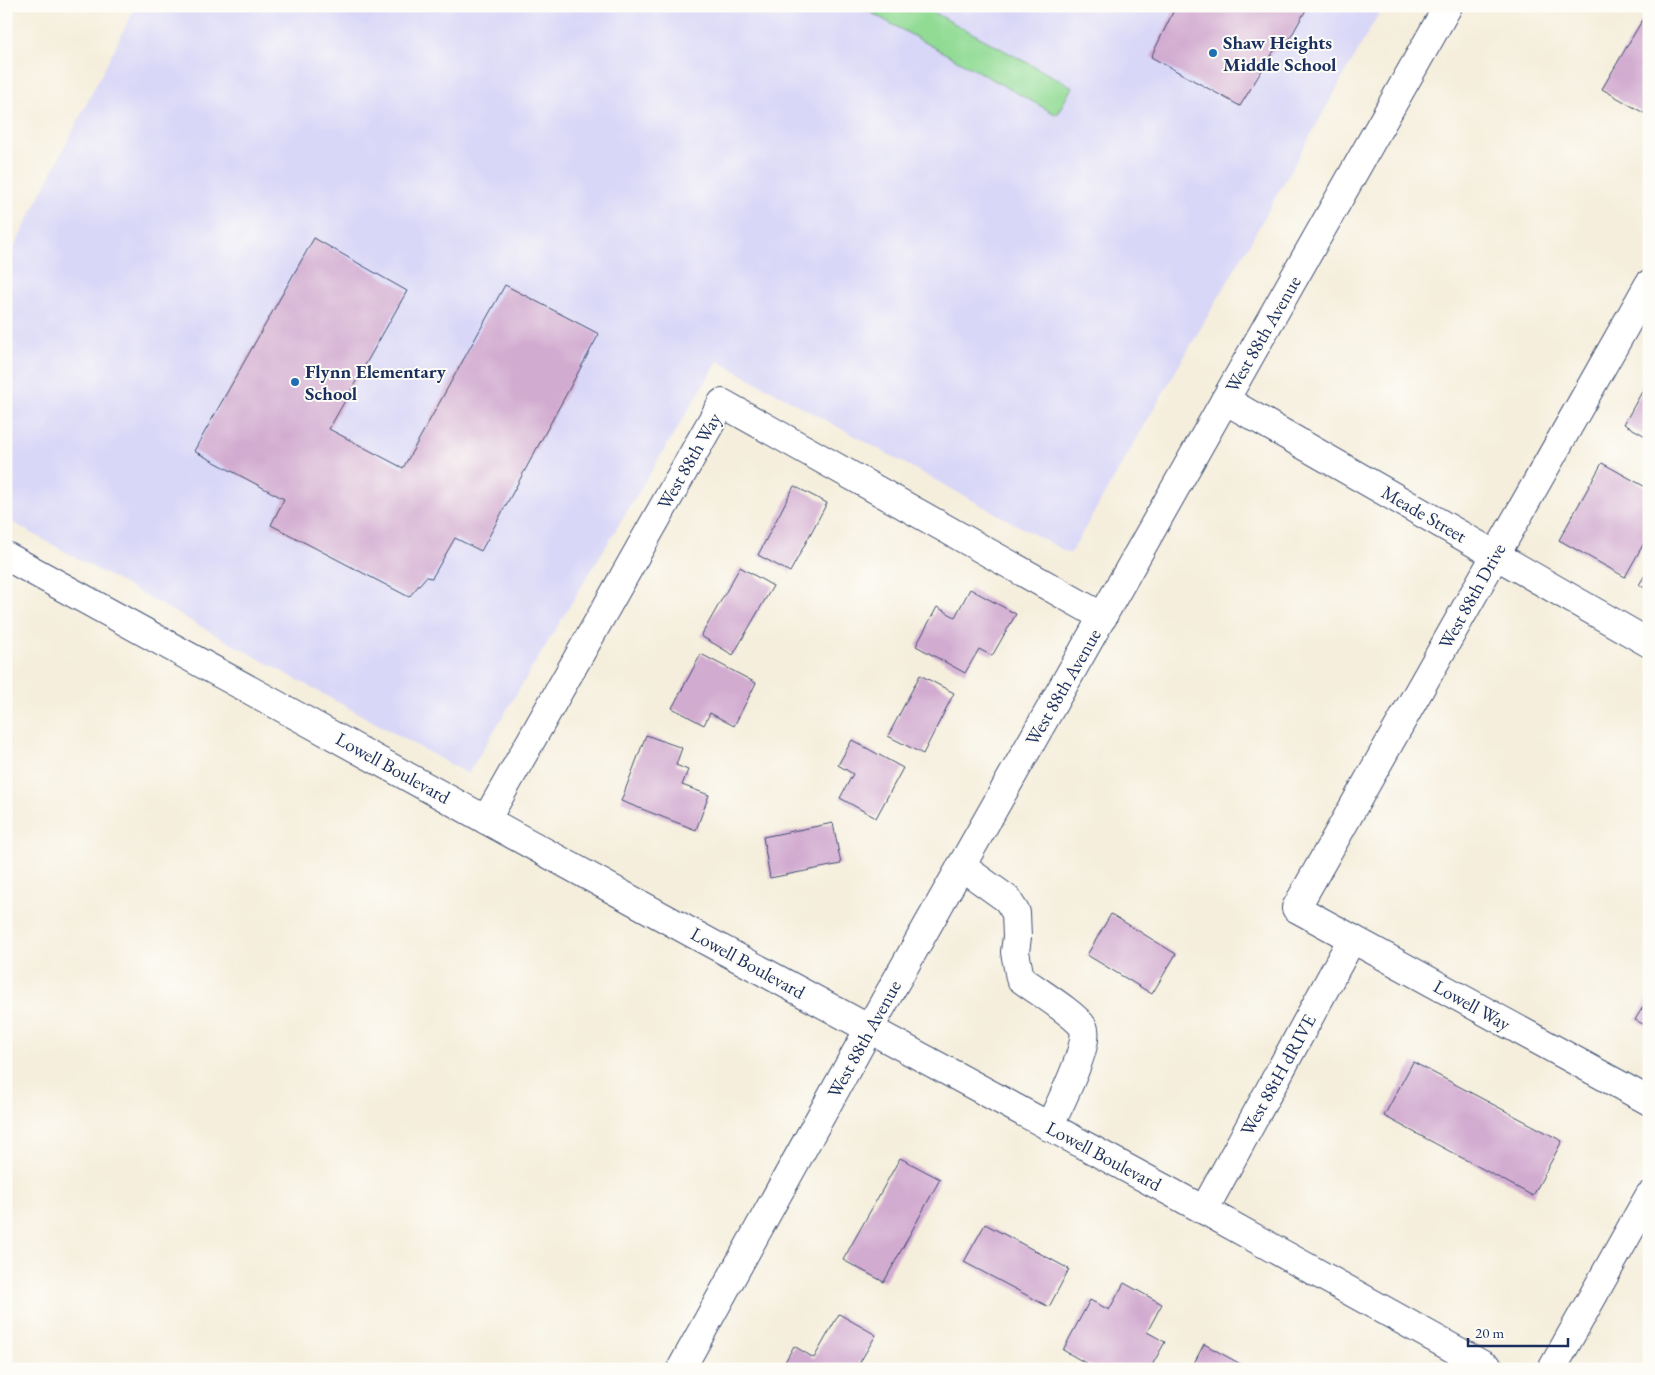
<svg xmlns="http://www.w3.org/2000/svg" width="1655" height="1375" font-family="'EB Garamond',serif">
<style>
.built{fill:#d9d7f7}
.green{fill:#92db95;stroke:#56857a}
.building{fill:#d2abd0}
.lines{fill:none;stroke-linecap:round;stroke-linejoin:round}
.minor-casing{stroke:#3c4c71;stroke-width:30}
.minor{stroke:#fff;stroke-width:28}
.poi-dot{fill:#1f6fb2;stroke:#fdfcf7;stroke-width:2}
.labels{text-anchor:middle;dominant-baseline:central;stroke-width:4;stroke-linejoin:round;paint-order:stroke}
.poi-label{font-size:19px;font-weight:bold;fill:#1b2f5e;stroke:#fdfcf7;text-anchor:start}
.street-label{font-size:19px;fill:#1b2f5e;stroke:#fdfcf7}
</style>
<rect width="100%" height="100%" fill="#fdfcf7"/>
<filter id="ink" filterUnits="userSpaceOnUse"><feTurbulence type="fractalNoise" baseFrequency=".02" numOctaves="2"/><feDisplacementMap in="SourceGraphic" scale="10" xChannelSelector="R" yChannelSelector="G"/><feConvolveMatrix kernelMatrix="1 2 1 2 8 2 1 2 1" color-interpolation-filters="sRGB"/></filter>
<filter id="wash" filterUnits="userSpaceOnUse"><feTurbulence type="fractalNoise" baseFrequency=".0096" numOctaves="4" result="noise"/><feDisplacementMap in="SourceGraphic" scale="20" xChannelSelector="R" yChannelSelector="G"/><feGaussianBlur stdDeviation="1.12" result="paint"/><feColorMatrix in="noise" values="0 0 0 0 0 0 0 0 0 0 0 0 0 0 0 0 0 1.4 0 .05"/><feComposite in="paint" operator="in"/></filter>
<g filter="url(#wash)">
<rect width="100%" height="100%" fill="#f5eedc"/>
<polygon class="built" points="136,6 1383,6 1246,250 1070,554 718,361 468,774 6,519 6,263"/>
<polygon class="green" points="859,6 922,6 1072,87 1057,115"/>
<g id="blocks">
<g class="building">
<polygon points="1176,6 1308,6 1284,49 1277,46 1240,106 1151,57"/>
<polygon points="1647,12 1649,13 1649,116 1602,89"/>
<polygon points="314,238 407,291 329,429 403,468 505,285 599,334 481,551 455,538 432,578 426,577 409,597 271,525 284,499 194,451"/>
<polygon points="1649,379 1649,438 1624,424"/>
<polygon points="1602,463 1649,489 1649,534 1625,577 1559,540"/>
<polygon points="794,486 827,503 790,572 758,555"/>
<polygon points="740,567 773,586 733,655 701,636"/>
<polygon points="1649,568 1649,590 1639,585"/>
<polygon points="970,589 1016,614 992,656 979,649 965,673 916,646 937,607 955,617"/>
<polygon points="701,654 756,683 734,726 710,713 704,725 672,708"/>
<polygon points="920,675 954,693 923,754 888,736"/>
<polygon points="646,735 682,748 676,765 688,770 682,785 709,795 696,830 621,801"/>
<polygon points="852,740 903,768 876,818 840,798 853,774 838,765"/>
<polygon points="833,823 841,864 770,878 763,837"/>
<polygon points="1111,914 1176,954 1152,994 1087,955"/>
<polygon points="1649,997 1649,1027 1635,1020"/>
<polygon points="1413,1062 1562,1141 1533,1196 1384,1116"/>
<polygon points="900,1158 940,1179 884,1282 843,1260"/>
<polygon points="985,1224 1069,1269 1049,1307 964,1262"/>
<polygon points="1124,1283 1162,1304 1147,1332 1165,1342 1150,1369 1096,1369 1063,1350 1090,1300 1109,1310"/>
<polygon points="839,1314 876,1335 856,1369 781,1369 794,1346 814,1358"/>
<polygon points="1204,1344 1246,1367 1249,1369 1191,1369"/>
</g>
</g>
</g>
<g filter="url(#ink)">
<use href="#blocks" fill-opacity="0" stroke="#3c4c71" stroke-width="1"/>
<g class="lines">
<defs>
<g id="minor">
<polyline points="1649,284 1296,908 1649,1101"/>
<polyline points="1225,400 1649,643"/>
<polyline points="6,556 692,933 1204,1210 1490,1369"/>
<polyline points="486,820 722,403 1103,617"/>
<path d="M961 866 1007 899 1016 913 1017 937 1015 952 1020 978C1035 990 1074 1013 1083 1027 1092 1042 1057 1110 1049 1127"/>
<polyline points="1204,1210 1352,939"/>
<polyline points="681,1369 869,1029 1448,6"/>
<polyline points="1552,1369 1649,1196"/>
</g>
</defs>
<use href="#minor" class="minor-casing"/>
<use href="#minor" class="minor"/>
</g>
</g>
<g class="poi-dot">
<circle cx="1213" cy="53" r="5"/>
<circle cx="295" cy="382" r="5"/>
</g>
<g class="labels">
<g class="poi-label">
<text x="1223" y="42">Shaw Heights<tspan x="1223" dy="22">Middle School</tspan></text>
<text x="305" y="371">Flynn Elementary<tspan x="305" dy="22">School</tspan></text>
</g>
<g class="street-label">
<text transform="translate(1263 334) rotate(-60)">West 88th Avenue</text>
<text transform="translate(689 461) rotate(-60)">West 88th Way</text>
<text transform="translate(1424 514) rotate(30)">Meade Street</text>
<text transform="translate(1472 596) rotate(-61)">West 88th Drive</text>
<text transform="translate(1063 687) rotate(-60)">West 88th Avenue</text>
<text transform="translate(393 768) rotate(29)">Lowell Boulevard</text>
<text transform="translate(748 963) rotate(29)">Lowell Boulevard</text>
<text transform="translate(1472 1005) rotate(29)">Lowell Way</text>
<text transform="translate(864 1039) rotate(-61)">West 88th Avenue</text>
<text transform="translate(1278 1075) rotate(-61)">West 88tH dRIVE</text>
<text transform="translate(1104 1156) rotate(28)">Lowell Boulevard</text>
</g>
</g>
<rect width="1655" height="1375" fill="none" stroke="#fdfcf7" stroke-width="25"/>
<path d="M1468 1338v8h100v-8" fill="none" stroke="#1b2f5e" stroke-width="2.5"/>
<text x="1475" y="1338" font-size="15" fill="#1b2f5e" stroke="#fdfcf7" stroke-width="4" paint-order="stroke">20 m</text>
</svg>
